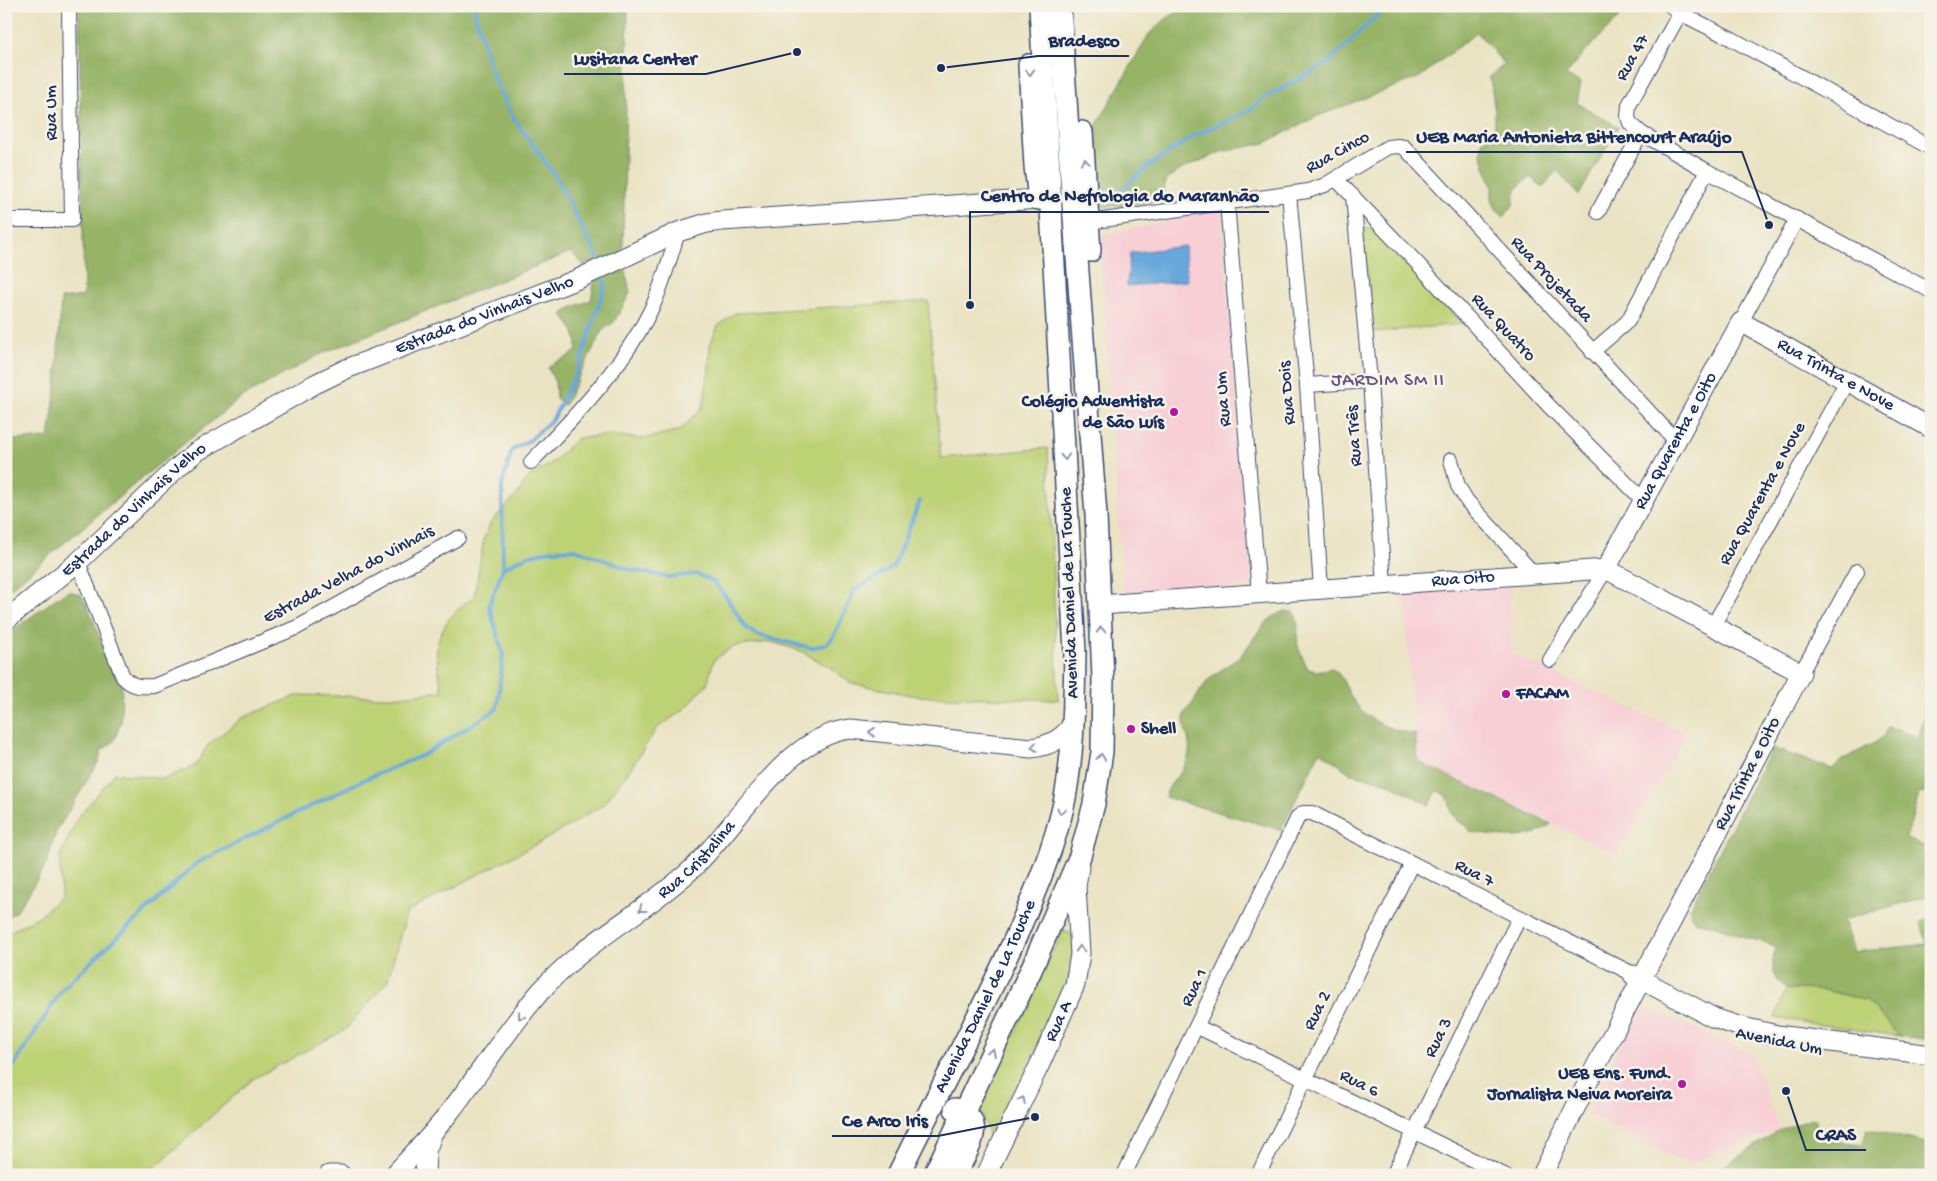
<svg xmlns="http://www.w3.org/2000/svg" width="1937" height="1181" font-family="'Gochi Hand',sans-serif">
<style>
.built{fill:#f7cfd5}
.green{fill:#bdd175;stroke:#6c806a}
.forest{fill:#96b366;stroke:#587162}
.water{fill:#68a8db;stroke:#426c9c}
.lines{fill:none;stroke-linecap:round;stroke-linejoin:round}
.stream{stroke:#68a8db;stroke-width:4}
.street-casing{stroke:#3a4a6d;stroke-width:16}
.secondary-casing{stroke:#3a4a6d;stroke-width:21}
.primary-casing{stroke:#3a4a6d;stroke-width:24}
.street{stroke:#fff;stroke-width:14}
.secondary{stroke:#fff;stroke-width:19}
.primary{stroke:#fff;stroke-width:21}
.oneway{stroke:#8d97ae}
.poi-dot{fill:#b5179e;stroke:#f7f3e8;stroke-width:2}
.labels{text-anchor:middle;dominant-baseline:central;stroke-width:5;stroke-linejoin:round;paint-order:stroke}
.street-label{font-size:18px;fill:#1b2f5e;stroke:#f7f3e8}
.poi-label{font-size:18px;font-weight:bold;fill:#1b2f5e;stroke:#f7f3e8;text-anchor:end}
.neighbourhood-label{font-size:19px;letter-spacing:1px;fill:#615484;stroke:#f7f3e8}
.leader{fill:none;stroke:#1b2f5e;stroke-width:2}
.callout-dot{fill:#1b2f5e;stroke:#f7f3e8;stroke-width:2}
.callout-label{font-size:19px;text-anchor:middle;font-weight:bold;fill:#1b2f5e;stroke:#f7f3e8;stroke-width:5;stroke-linejoin:round;paint-order:stroke}
</style>
<rect width="100%" height="100%" fill="#f7f3e8"/>
<filter id="ink" filterUnits="userSpaceOnUse"><feTurbulence type="fractalNoise" baseFrequency=".02" numOctaves="2"/><feDisplacementMap in="SourceGraphic" scale="10" xChannelSelector="R" yChannelSelector="G"/><feConvolveMatrix kernelMatrix="1 2 1 2 8 2 1 2 1" color-interpolation-filters="sRGB"/></filter>
<filter id="wash" filterUnits="userSpaceOnUse"><feTurbulence type="fractalNoise" baseFrequency=".0096" numOctaves="4" result="noise"/><feDisplacementMap in="SourceGraphic" scale="20" xChannelSelector="R" yChannelSelector="G"/><feGaussianBlur stdDeviation="1.12" result="paint"/><feColorMatrix in="noise" values="0 0 0 0 0 0 0 0 0 0 0 0 0 0 0 0 0 1.4 0 .05"/><feComposite in="paint" operator="in"/></filter>
<g filter="url(#wash)">
<rect width="100%" height="100%" fill="#eae3c3"/>
<g class="built">
<polygon points="1221,209 1252,587 1123,593 1100,236"/>
<polygon points="1509,585 1512,654 1687,734 1617,854 1418,762 1403,593"/>
<polygon points="1649,1008 1752,1054 1779,1130 1686,1164 1587,1114 1635,1014"/>
</g>
<g class="green">
<polygon points="1372,227 1378,231 1463,324 1374,332 1362,230 1366,228"/>
<path d="M928 301 941 458 1048 448 1058 700 916 696 851 683 829 667 801 651 771 642 732 647 714 660 707 684 685 709 657 728 629 771 604 804 550 837 407 912 387 982 345 1030 253 1079 146 1175H6V934L39 916 61 897 60 856 78 817 115 773 164 779 196 765 208 745 242 718 298 695 391 697 442 691C441 681 438 671 437 660 434 631 452 612 474 597L484 538 491 522 516 496 528 478 554 461 577 438 612 435 643 439 680 430 703 407 709 370 710 344 718 326 735 313Z"/>
<path d="M1062 931 1070 933 1076 939 1067 983 989 1153C990 1136 987 1125 979 1110Z"/>
<polygon points="1786,989 1825,990 1869,1001 1899,1036 1775,1018"/>
</g>
<g class="forest">
<path d="M79 6H628L623 246 619 255 625 268 630 293 614 322 602 331 564 406 556 398 555 382 548 368C557 359 568 359 577 350 577 334 572 326 562 315L568 309 591 300 595 277 571 252 321 354 242 397 137 482 6 592V440L49 438 56 388 61 299 84 296Z"/>
<polygon points="1188,6 1630,6 1578,59 1566,76 1581,83 1577,103 1618,127 1579,195 1557,170 1543,187 1530,177 1516,189 1513,205 1504,217 1496,210 1492,199 1492,186 1481,154 1482,142 1495,126 1495,112 1490,77 1504,64 1477,32 1420,77 1318,116 1265,143 1221,152 1184,168 1175,173 1166,182 1162,195 1155,201 1101,207 1095,128 1149,34 1167,18"/>
<polygon points="69,591 81,595 89,609 111,667 122,683 121,722 114,741 101,751 99,761 56,832 47,863 33,886 16,912 6,917 6,635 54,600"/>
<path d="M1285 611 1294 612C1302 626 1294 636 1299 649 1301 656 1305 662 1308 669L1317 671 1331 668C1342 674 1343 682 1349 693 1361 718 1389 731 1415 734L1418 762 1551 824C1530 843 1496 837 1471 832 1467 826 1461 824 1456 819 1446 807 1455 797 1437 791L1429 805 1388 783 1350 773 1320 751 1281 830 1165 797C1168 784 1179 777 1185 765 1197 743 1180 729 1185 713 1187 709 1192 705 1194 701 1201 690 1205 682 1215 674 1223 668 1233 663 1240 656 1256 639 1261 619 1285 611Z"/>
<path d="M1931 701V791L1919 794 1906 839 1931 849V895L1843 920 1854 952 1927 944 1921 922 1931 918V1040L1899 1036 1868 1001 1825 990 1786 989C1770 974 1771 967 1776 947 1766 941 1756 941 1745 937 1729 932 1713 923 1696 922L1691 916 1690 909 1772 748 1832 769 1842 760 1876 742 1883 737 1888 727 1917 737Z"/>
<polygon points="1815,1118 1821,1140 1863,1144 1867,1129 1931,1144 1931,1175 1711,1175 1779,1130"/>
</g>
<polygon class="water" points="1185,246 1187,281 1127,286 1130,253"/>
<g class="lines">
<g class="stream">
<polyline points="473,6 493,77 514,119 554,174 600,262"/>
<polyline points="1109,197 1124,188 1147,167 1194,136 1248,111 1263,99 1328,63 1387,6"/>
<polyline points="503,568 527,556 552,550 575,549 631,570 668,577 697,574 714,582 727,598 745,627 757,635 811,648 827,644 833,637 855,590 893,567 920,501"/>
<polyline points="6,1078 63,988 197,863 361,781 423,755 497,709 503,654 489,606 503,568 502,485 512,450 530,440 553,419 578,370 605,285 602,274"/>
</g>
</g>
</g>
<g filter="url(#ink)">
<g class="lines">
<defs>
<g id="street">
<polyline points="1671,6 1680,13 1732,39 1931,148"/>
<polyline points="1680,13 1629,105 1628,117 1630,123 1641,133 1707,171 1931,291"/>
<polyline points="1336,179 1418,264 1550,407 1644,501"/>
<polyline points="1289,194 1307,385 1321,589"/>
<polyline points="1353,196 1370,381 1384,585"/>
<polyline points="1227,202 1259,594"/>
<polyline points="1598,212 1641,133"/>
<polyline points="6,220 72,220 69,6"/>
<polyline points="1089,222 1308,191 1325,185 1388,147 1398,146 1404,147 1676,441"/>
<polyline points="1741,322 1797,219"/>
<polyline points="1592,352 1628,321 1707,171"/>
<polyline points="1307,385 1370,381"/>
<polyline points="1451,460 1458,486 1467,501 1534,574"/>
<path d="M531 462C576 416 629 360 655 301 664 279 671 255 678 232"/>
<path d="M78 562 123 677C133 687 140 687 154 686L298 627 458 538"/>
<polyline points="1713,626 1847,381"/>
<polyline points="1550,660 1606,569"/>
<polyline points="1801,673 1857,571"/>
<polyline points="1198,1027 1504,1175"/>
<polyline points="1124,1175 1298,817 1303,813 1312,813 1633,974"/>
<polyline points="1258,1175 1412,863"/>
<polyline points="1393,1175 1519,918"/>
</g>
<g id="secondary">
<path id="s1" d="M1606 569 1741 322 1931 428"/>
<path id="s2" d="M1100 605 1606 569 1801 673 1593 1072 1542 1175"/>
<path id="s3" d="M6 620 78 562 178 467 196 452 315 384 346 369 578 279 678 232 707 223 722 221 1039 199"/>
<polyline points="1633,975 1714,1018 1738,1026 1777,1035 1931,1055"/>
<polyline points="329,1175 341,1175"/>
<path id="s4" d="M394 1175C413 1154 432 1135 449 1113 480 1073 507 1030 540 992 582 943 646 912 693 868 738 825 786 735 851 729L1031 748C1049 746 1064 739 1073 723"/>
<polyline points="425,1175 426,1151 431,1138"/>
<path id="s5" d="M986 1175 1040 1064 1075 985 1080 954 1076 887 1079 867"/>
</g>
<g id="primary">
<polyline points="1029,65 1035,166 1039,199"/>
<polyline points="1082,132 1090,251"/>
<path id="s6" d="M898 1175C937 1094 980 1016 1017 934 1035 892 1054 848 1064 803 1074 753 1074 702 1075 652L1040 6"/>
<polyline points="934,1175 1031,970 1080,856 1094,804 1102,752 1103,678 1096,515 1071,177 1060,6"/>
<path d="M955 1175C965 1154 991 1119 955 1109"/>
</g>
</defs>
<use href="#street" class="street-casing"/>
<use href="#secondary" class="secondary-casing"/>
<use href="#primary" class="primary-casing"/>
<use href="#street" class="street"/>
<use href="#secondary" class="secondary"/>
<use href="#primary" class="primary"/>
</g>
<defs><path id="oneway-chevron" d="M-2-3.5L2.5 0L-2 3.5" fill="none" stroke-width="1.6" stroke-linecap="round" stroke-linejoin="round" transform="scale(1.25)"/></defs>
<g class="oneway">
<use href="#oneway-chevron" transform="translate(1030 72) rotate(87)"/>
<use href="#oneway-chevron" transform="translate(1085 162) rotate(-94)"/>
<use href="#oneway-chevron" transform="translate(1065 457) rotate(87)"/>
<use href="#oneway-chevron" transform="translate(1101 630) rotate(-92)"/>
<use href="#oneway-chevron" transform="translate(872 732) rotate(-174)"/>
<use href="#oneway-chevron" transform="translate(1034 747) rotate(173)"/>
<use href="#oneway-chevron" transform="translate(1101 757) rotate(-83)"/>
<use href="#oneway-chevron" transform="translate(1061 811) rotate(104)"/>
<use href="#oneway-chevron" transform="translate(642 909) rotate(143)"/>
<use href="#oneway-chevron" transform="translate(1080 949) rotate(-92)"/>
<use href="#oneway-chevron" transform="translate(521 1016) rotate(128)"/>
<use href="#oneway-chevron" transform="translate(992 1052) rotate(-65)"/>
<use href="#oneway-chevron" transform="translate(1022 1100) rotate(-64)"/>
</g>
</g>
<g class="poi-dot">
<circle cx="1174" cy="412" r="5"/>
<circle cx="1506" cy="694" r="5"/>
<circle cx="1131" cy="729" r="5"/>
<circle cx="1682" cy="1084" r="5"/>
</g>
<g class="labels">
<g class="street-label">
<text transform="translate(1633 58) rotate(-61)">Rua 47</text>
<text transform="translate(52 113) rotate(-91)">Rua Um</text>
<text transform="translate(1338 153) rotate(-29)">Rua Cinco</text>
<text transform="translate(1551 280) rotate(47)">Rua Projetada</text>
<text stroke="none"><textPath href="#s3" startOffset="574">Estrada do Vinhais Velho</textPath></text>
<text transform="translate(1503 328) rotate(47)">Rua Quatro</text>
<text stroke="none"><textPath href="#s1" startOffset="390">Rua Trinta e Nove</textPath></text>
<text transform="translate(1288 393) rotate(-95)">Rua Dois</text>
<text transform="translate(1224 399) rotate(-95)">Rua Um</text>
<text transform="translate(1355 436) rotate(-94)">Rua Três</text>
<text stroke="none"><textPath href="#s1" startOffset="146">Rua Quarenta e Oito</textPath></text>
<text transform="translate(1763 494) rotate(-61)">Rua Quarenta e Nove</text>
<text stroke="none"><textPath href="#s3" startOffset="169">Estrada do Vinhais Velho</textPath></text>
<text transform="translate(349 575) rotate(-28)">Estrada Velha do Vinhais</text>
<text stroke="none"><textPath href="#s2" startOffset="364">Rua Oito</textPath></text>
<text transform="translate(1070 593) rotate(-92)">Avenida Daniel de La Touche</text>
<text transform="translate(1748 774) rotate(-63)">Rua Trinta e Oito</text>
<text stroke="none"><textPath href="#s4" startOffset="440">Rua Cristalina</textPath></text>
<text transform="translate(1474 874) rotate(27)">Rua 7</text>
<text transform="translate(1195 988) rotate(-64)">Rua 1</text>
<text stroke="none"><textPath href="#s6" startOffset="199">Avenida Daniel de La Touche</textPath></text>
<text transform="translate(1318 1011) rotate(-64)">Rua 2</text>
<text stroke="none"><textPath href="#s5" startOffset="170">Rua A</textPath></text>
<text transform="translate(1439 1038) rotate(-64)">Rua 3</text>
<text transform="translate(1779 1042) rotate(11)">Avenida Um</text>
<text transform="translate(1359 1084) rotate(26)">Rua 6</text>
</g>
<g class="poi-label">
<text x="1164" y="402">Colégio Adventista<tspan x="1164" dy="21">de São Luís</tspan></text>
<text x="1516" y="694" text-anchor="start">FACAM</text>
<text x="1141" y="729" text-anchor="start">Shell</text>
<text x="1672" y="1074">UEB Ens. Fund.<tspan x="1672" dy="21">Jornalista Neiva Moreira</tspan></text>
</g>
<g class="neighbourhood-label">
<text x="1388" y="381">JARDIM SM II</text>
</g>
</g>
<path class="leader" d="M941 68L1038 56H1129M797 52L706 74H564M1769 225L1742 152H1406M970 305L970 212H1269M1035 1117L938 1136H832M1786 1091L1806 1150H1866"/>
<g class="callout-dot">
<circle cx="941" cy="68" r="5"/>
<circle cx="797" cy="52" r="5"/>
<circle cx="1769" cy="225" r="5"/>
<circle cx="970" cy="305" r="5"/>
<circle cx="1035" cy="1117" r="5"/>
<circle cx="1786" cy="1091" r="5"/>
</g>
<g class="callout-label">
<text x="1084" y="46">Bradesco</text>
<text x="635" y="64">Lusitana Center</text>
<text x="1574" y="142">UEB Maria Antonieta Bittencourt Araújo</text>
<text x="1120" y="201">Centro de Nefrologia do Maranhão</text>
<text x="885" y="1126">Ce Arco Iris</text>
<text x="1836" y="1140">CRAS</text>
</g>
<rect width="1937" height="1181" fill="none" stroke="#f7f3e8" stroke-width="25"/>
</svg>
